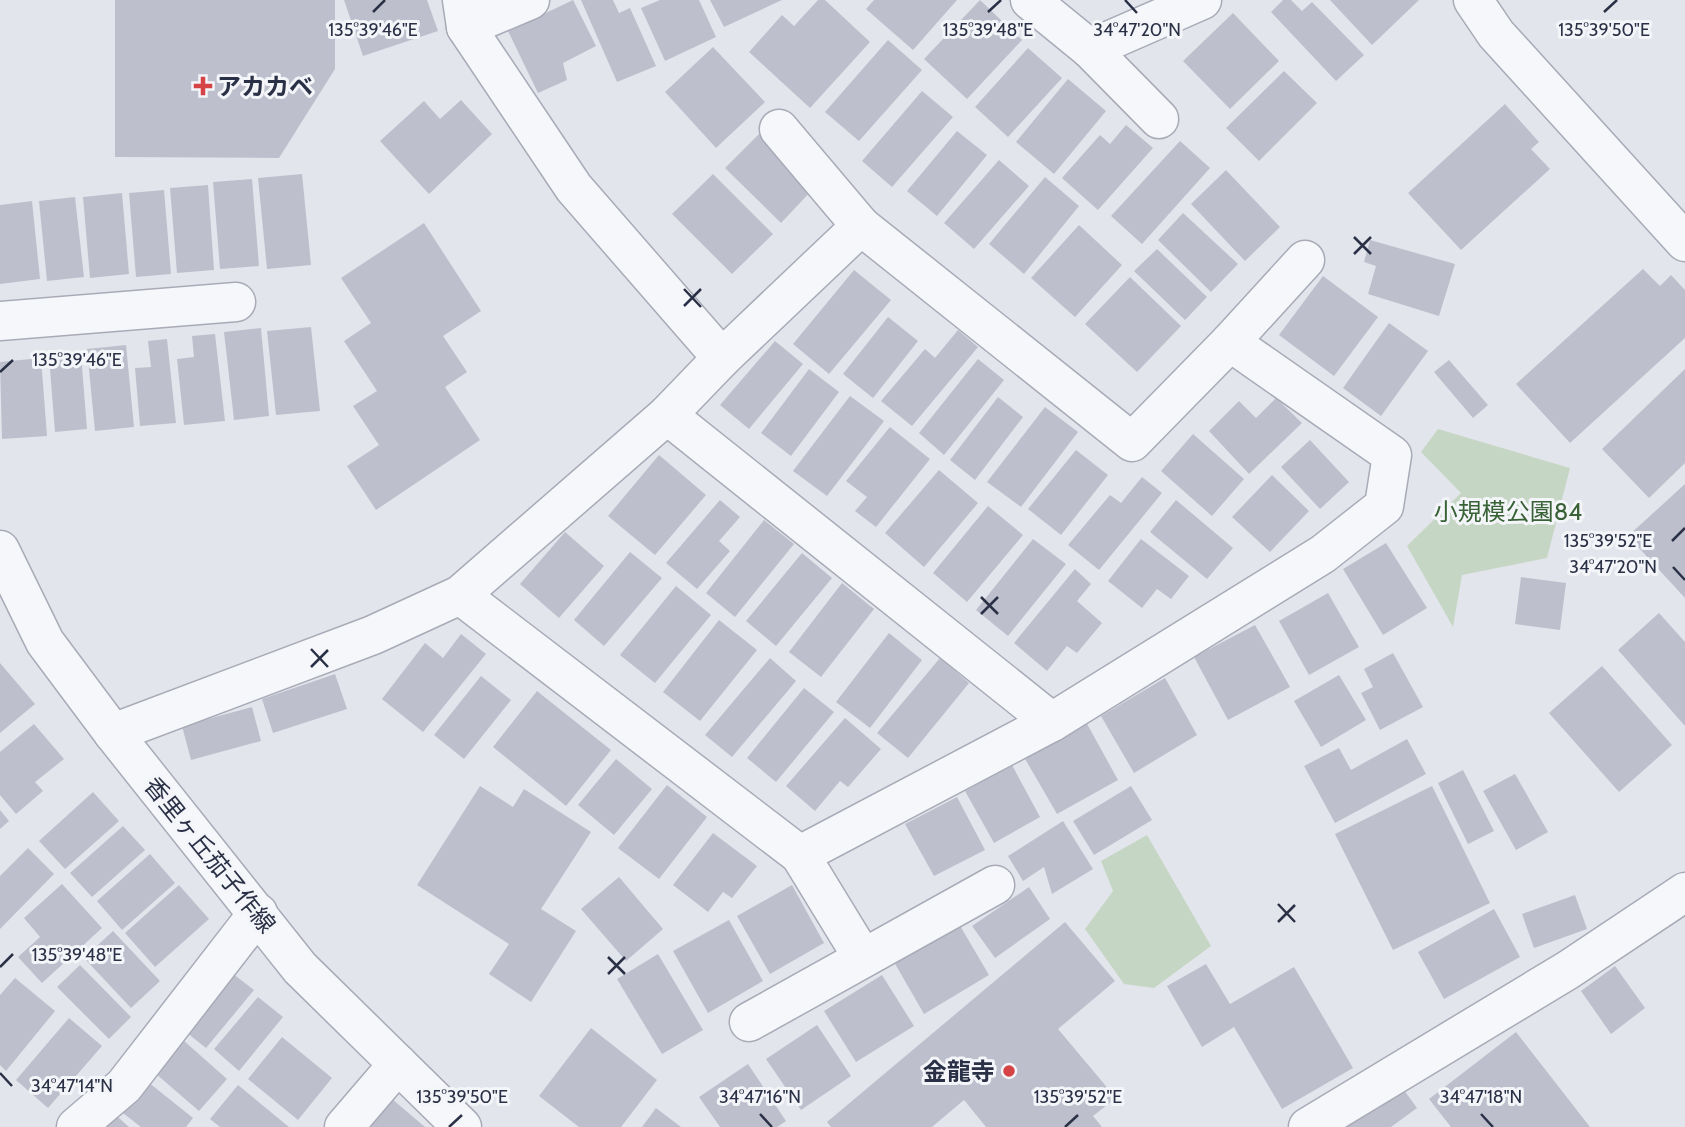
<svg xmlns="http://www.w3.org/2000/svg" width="1685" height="1127" font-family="Cabin,'Noto Sans JP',sans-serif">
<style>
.green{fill:#c6d6c4}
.building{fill:#bdc0cc}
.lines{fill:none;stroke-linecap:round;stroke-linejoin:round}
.minor-casing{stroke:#a8abb7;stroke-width:41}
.minor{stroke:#f6f7fa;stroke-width:38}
.ticks{fill:none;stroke:#2a3045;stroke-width:2.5}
.poi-dot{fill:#d54347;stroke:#f3f5f9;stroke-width:2.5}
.labels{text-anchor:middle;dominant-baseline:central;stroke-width:6;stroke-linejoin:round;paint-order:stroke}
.poi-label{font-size:24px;font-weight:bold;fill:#2a3045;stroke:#f3f5f9;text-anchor:start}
.park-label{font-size:24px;fill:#396136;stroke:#f3f5f9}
.street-label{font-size:24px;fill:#2a3045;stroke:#f3f5f9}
.ticks-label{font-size:18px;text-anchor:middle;fill:#2a3045;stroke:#f3f5f9;stroke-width:6;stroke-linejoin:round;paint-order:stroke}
</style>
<rect width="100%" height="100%" fill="#e3e5ec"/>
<g class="green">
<polygon points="1438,429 1570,468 1547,558 1462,575 1453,627 1407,546 1461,493 1421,452"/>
<polygon points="1147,835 1211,946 1154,988 1124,984 1085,929 1113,891 1101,861"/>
</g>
<g class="building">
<polygon points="115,0 335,0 335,69 279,158 115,157"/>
<polygon points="344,0 427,0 438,31 363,56"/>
<polygon points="573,0 596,46 563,63 567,80 538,93 508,31"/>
<polygon points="581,0 613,0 619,13 630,8 656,66 617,82"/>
<polygon points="660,0 699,0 716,37 665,61 641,8"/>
<polygon points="710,0 782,0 724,27"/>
<polygon points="818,0 825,0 870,42 810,108 749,52 782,15 794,26"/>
<polygon points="874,0 957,0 913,50 866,9"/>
<polygon points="980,0 1022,40 967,99 924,59"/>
<polygon points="1283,0 1291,0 1302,11 1312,2 1364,55 1336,81 1271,12"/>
<polygon points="1330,0 1419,0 1372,45"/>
<polygon points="1233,13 1279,61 1230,109 1183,61"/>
<polygon points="888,40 922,70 859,141 825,112"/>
<polygon points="713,47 765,102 716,148 665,92"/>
<polygon points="1028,48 1062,78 1008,137 975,107"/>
<polygon points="1284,71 1317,103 1259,161 1226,128"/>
<polygon points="1068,79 1106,111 1054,174 1016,142"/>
<polygon points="922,91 953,117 892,187 862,161"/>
<polygon points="461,100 492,134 429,194 380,141 424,101 440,119"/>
<polygon points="1505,104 1539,142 1531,149 1550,169 1461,250 1408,193"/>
<polygon points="1126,125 1153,148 1098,210 1062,178 1100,135 1110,144"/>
<polygon points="957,131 987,155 937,216 907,191"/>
<polygon points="759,134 814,188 781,223 725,168"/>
<polygon points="1180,141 1210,168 1142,244 1111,216"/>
<polygon points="999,160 1029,186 974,249 944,223"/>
<polygon points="1226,170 1280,227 1245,261 1191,204"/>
<polygon points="302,174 311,265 267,269 258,178"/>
<polygon points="713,174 773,234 732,274 672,214"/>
<polygon points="1045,177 1079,206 1024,274 989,244"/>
<polygon points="252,179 259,266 220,269 213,182"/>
<polygon points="208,185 214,270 177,273 170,188"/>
<polygon points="164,190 171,274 136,277 129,193"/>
<polygon points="122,193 129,274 90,278 83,197"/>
<polygon points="75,197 84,277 47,281 39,201"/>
<polygon points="32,201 40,279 0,284 0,205"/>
<polygon points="1183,213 1238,264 1211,292 1158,240"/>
<polygon points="424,223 481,311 443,336 467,372 445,387 480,440 376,510 347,466 379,445 353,406 377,391 344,341 371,323 341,278"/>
<polygon points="1079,225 1122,265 1075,317 1031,278"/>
<polygon points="1370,240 1455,264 1439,316 1368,294 1376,266 1364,262"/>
<polygon points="1157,249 1207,297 1185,320 1134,271"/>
<polygon points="1643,269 1660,286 1671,275 1685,290 1685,338 1570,443 1516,384"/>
<polygon points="854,270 891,300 829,374 793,344"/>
<polygon points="1323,276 1378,317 1334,376 1279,335"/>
<polygon points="1130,277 1181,326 1137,372 1085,324"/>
<polygon points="888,317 918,341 873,398 843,374"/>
<polygon points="1389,323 1428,351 1381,416 1343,388"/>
<polygon points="311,327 320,411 276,415 267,331"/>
<polygon points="261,328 269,416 234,420 224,332"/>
<polygon points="958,330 978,347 912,426 881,401 925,349 935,358"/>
<polygon points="215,334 225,421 184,425 177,359 194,357 192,336"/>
<polygon points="167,339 176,423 140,426 135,368 151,367 148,341"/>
<polygon points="775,341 803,364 749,429 720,405"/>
<polygon points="126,345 134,427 95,431 87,349"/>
<polygon points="81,354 87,429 55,432 49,357"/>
<polygon points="41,358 47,436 2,439 0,362"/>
<polygon points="978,359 1004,380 944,455 919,433"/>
<polygon points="1449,360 1488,405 1473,418 1434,372"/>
<polygon points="809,369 839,392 791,456 761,433"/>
<polygon points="1685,369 1685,463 1649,498 1602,449"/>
<polygon points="850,396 884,421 827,496 793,471"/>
<polygon points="998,397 1023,417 975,480 950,460"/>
<polygon points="1276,398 1302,423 1249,474 1209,431 1239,401 1256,418"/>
<polygon points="1045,407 1078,432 1021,507 987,482"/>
<polygon points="890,427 930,459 876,527 855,511 867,497 846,481"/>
<polygon points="1193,434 1244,479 1212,516 1161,471"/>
<polygon points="1310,440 1349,482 1320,509 1281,467"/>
<polygon points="1076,450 1108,475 1061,535 1028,509"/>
<polygon points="659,455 706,495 655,555 608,516"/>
<polygon points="939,470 978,503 924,567 885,533"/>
<polygon points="1272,475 1309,511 1270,552 1232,517"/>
<polygon points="1142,477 1162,493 1099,570 1068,545 1110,495 1121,503"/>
<polygon points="1685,484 1685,598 1628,536"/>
<polygon points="720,500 740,517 719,541 730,551 697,589 666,563"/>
<polygon points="1176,500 1233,548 1207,579 1150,532"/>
<polygon points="988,506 1023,535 967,602 933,573"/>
<polygon points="764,520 794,544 735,617 706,593"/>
<polygon points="565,532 604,566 559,618 520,584"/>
<polygon points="1033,539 1066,564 1008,636 976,610"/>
<polygon points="1141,539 1189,576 1171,599 1157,589 1142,608 1108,581"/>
<polygon points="1386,543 1427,608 1383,635 1343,569"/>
<polygon points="630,552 662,578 604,646 574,620"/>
<polygon points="802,553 832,578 776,646 746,621"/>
<polygon points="1075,569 1091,584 1077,601 1102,623 1077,653 1067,646 1047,671 1014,643"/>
<polygon points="1521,577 1566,583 1560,630 1515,624"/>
<polygon points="842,583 874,609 821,677 789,652"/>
<polygon points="676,586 711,615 655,683 620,655"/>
<polygon points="1328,593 1359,647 1309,675 1279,621"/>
<polygon points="1659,613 1685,642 1685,726 1618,650"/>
<polygon points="719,620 757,650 700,721 663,692"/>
<polygon points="1255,625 1290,687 1228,720 1194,657"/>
<polygon points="889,633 922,660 870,728 836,702"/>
<polygon points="461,634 486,654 423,732 382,699 425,643 443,658"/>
<polygon points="1393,653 1423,707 1380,730 1361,693 1373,687 1364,669"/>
<polygon points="770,658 796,681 732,757 705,735"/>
<polygon points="940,658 969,683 908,758 877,733"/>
<polygon points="0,663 35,704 0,733"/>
<polygon points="1602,666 1672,745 1619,792 1549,713"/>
<polygon points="335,674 347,709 273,733 262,699"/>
<polygon points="1339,675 1366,720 1321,747 1294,701"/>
<polygon points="481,676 511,700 464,759 434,735"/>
<polygon points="1165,678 1197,735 1134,773 1101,716"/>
<polygon points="804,688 834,712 776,782 747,758"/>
<polygon points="537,691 611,750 566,806 493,747"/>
<polygon points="252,707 261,741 191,760 182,726"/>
<polygon points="845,718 881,749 848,787 840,781 815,811 786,786"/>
<polygon points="1086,722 1118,780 1057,814 1024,757"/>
<polygon points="34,724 64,759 35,782 43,791 16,814 0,795 0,752"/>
<polygon points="1407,739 1426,774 1335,823 1304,766 1339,748 1351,770"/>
<polygon points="616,759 652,789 614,835 578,805"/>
<polygon points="1012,765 1040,817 994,843 965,791"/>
<polygon points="1463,770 1494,831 1468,844 1438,783"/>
<polygon points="1515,774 1548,832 1516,850 1483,791"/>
<polygon points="667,785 707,817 659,879 618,848"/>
<polygon points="480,786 513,807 524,789 591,832 541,909 576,931 531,1002 489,974 509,944 417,885"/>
<polygon points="1131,786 1152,820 1094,855 1073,821"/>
<polygon points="1432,786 1490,903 1393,950 1335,834"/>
<polygon points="93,792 119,821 65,869 39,841"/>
<polygon points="957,797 985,850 934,876 905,824"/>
<polygon points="0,810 9,821 0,829"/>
<polygon points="1063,821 1093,869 1052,894 1044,867 1023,881 1008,856"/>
<polygon points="123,826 145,850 92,897 70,873"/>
<polygon points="713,833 757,866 732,898 723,892 708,912 673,885"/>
<polygon points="28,848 54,874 0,929 0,876"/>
<polygon points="150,854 175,883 122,930 97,901"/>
<polygon points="619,877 663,929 626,961 581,909"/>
<polygon points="62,884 102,928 42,983 18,957 40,937 24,918"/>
<polygon points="179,885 209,919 155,967 125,933"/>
<polygon points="792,885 824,943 770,974 737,916"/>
<polygon points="1029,887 1050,919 995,958 972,926"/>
<polygon points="1575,895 1587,929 1534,948 1522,914"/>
<polygon points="1494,909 1520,957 1444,999 1418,952"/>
<polygon points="729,920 763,981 708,1013 673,951"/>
<polygon points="1065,922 1115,981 1058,1029 1116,1098 1093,1116 1102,1127 986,1127 964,1100 932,1127 831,1127 827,1122"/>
<polygon points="959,924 989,975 924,1014 894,962"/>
<polygon points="113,931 160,981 131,1008 84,958"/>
<polygon points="658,954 703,1030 662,1054 617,979"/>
<polygon points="1206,964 1230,1004 1294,967 1353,1068 1282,1109 1234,1027 1202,1047 1167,986"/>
<polygon points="80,965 131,1017 109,1039 57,987"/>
<polygon points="1615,966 1645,1008 1611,1034 1581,991"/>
<polygon points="228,970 254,990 206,1048 181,1028"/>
<polygon points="882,975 914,1026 856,1062 824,1011"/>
<polygon points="15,978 55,1011 6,1071 0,1065 0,995"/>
<polygon points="258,997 283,1017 239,1071 214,1049"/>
<polygon points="69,1018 102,1046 48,1108 16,1080"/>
<polygon points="817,1025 851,1076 801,1110 766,1059"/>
<polygon points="591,1028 657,1080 621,1127 579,1127 539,1096"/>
<polygon points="1516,1032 1590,1127 1451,1127 1429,1099"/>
<polygon points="282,1037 332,1078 298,1120 248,1079"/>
<polygon points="183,1040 227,1079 199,1111 155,1073"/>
<polygon points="748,1064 786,1121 777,1127 720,1127 699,1097"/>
<polygon points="148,1082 193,1118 186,1127 141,1127 123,1113"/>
<polygon points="238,1085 289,1127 220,1127 210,1119"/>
<polygon points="1401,1086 1417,1108 1391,1127 1346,1127"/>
<polygon points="392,1099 425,1127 369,1127"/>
<polygon points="656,1108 681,1127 642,1127"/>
<polygon points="110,1110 129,1127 95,1127"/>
</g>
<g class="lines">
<defs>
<g id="minor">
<polyline points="462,0 466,27 574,188 722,358"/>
<polyline points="1030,0 1090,49 1202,0"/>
<polyline points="1473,0 1496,34 1685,242"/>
<polyline points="466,27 530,0"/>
<polyline points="1090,49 1159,119"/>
<polyline points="779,129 861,226"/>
<polyline points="0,321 236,302"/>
<polyline points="1230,342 1305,260"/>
<polyline points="667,415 1052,722"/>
<polyline points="0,550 45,642 113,733 300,968 462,1127"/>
<polyline points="113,733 373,635 460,595 667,415 722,358 861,226 1132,442 1230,342 1392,455 1384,506 1323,554 1052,722 800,855 460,595"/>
<polyline points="800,855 863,958"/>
<polyline points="749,1022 995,885"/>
<polyline points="76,1127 124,1086 258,913"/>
<polyline points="344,1127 398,1064"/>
<polyline points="1308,1127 1568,970 1685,892"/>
</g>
</defs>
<use href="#minor" class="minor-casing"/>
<use href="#minor" class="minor"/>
</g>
<path class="ticks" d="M1125 0 1137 13M373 12 385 0M988 12 1001 0M1604 12 1617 0M1354 237 1371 254M1354 254 1371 237M684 289 701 307M684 306 701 289M0 372 13 360M1672 541 1685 528M1673 567 1685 580M981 597 998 614M981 614 998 597M311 649 328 667M311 667 328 650M1278 904 1295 922M1278 922 1295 905M608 957 625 974M0 967 13 954M608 974 625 957M0 1073 12 1086M760 1114 772 1127M1481 1114 1493 1127M449 1127 462 1115M1065 1127 1078 1115"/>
<g class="poi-dot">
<path d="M199.5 75.5h7v7h7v7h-7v7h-7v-7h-7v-7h7z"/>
<circle cx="1009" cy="1071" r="7"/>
</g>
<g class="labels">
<g class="poi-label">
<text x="217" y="86">アカカベ</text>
<text x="995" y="1071" text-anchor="end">金龍寺</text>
</g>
<g class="park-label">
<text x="1508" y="511">小規模公園84</text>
</g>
<g class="street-label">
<text transform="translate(210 855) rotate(51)">香里ヶ丘茄子作線</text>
</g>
</g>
<g class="ticks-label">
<text x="373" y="36">135°39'46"E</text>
<text x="988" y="36">135°39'48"E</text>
<text x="1604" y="36">135°39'50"E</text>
<text x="1137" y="36">34°47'20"N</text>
<text x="77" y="366">135°39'46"E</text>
<text x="1608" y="547">135°39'52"E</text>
<text x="1613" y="573">34°47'20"N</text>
<text x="77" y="961">135°39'48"E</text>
<text x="72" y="1092">34°47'14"N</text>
<text x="760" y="1103">34°47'16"N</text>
<text x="1481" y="1103">34°47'18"N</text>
<text x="462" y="1103">135°39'50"E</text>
<text x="1078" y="1103">135°39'52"E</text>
</g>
</svg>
